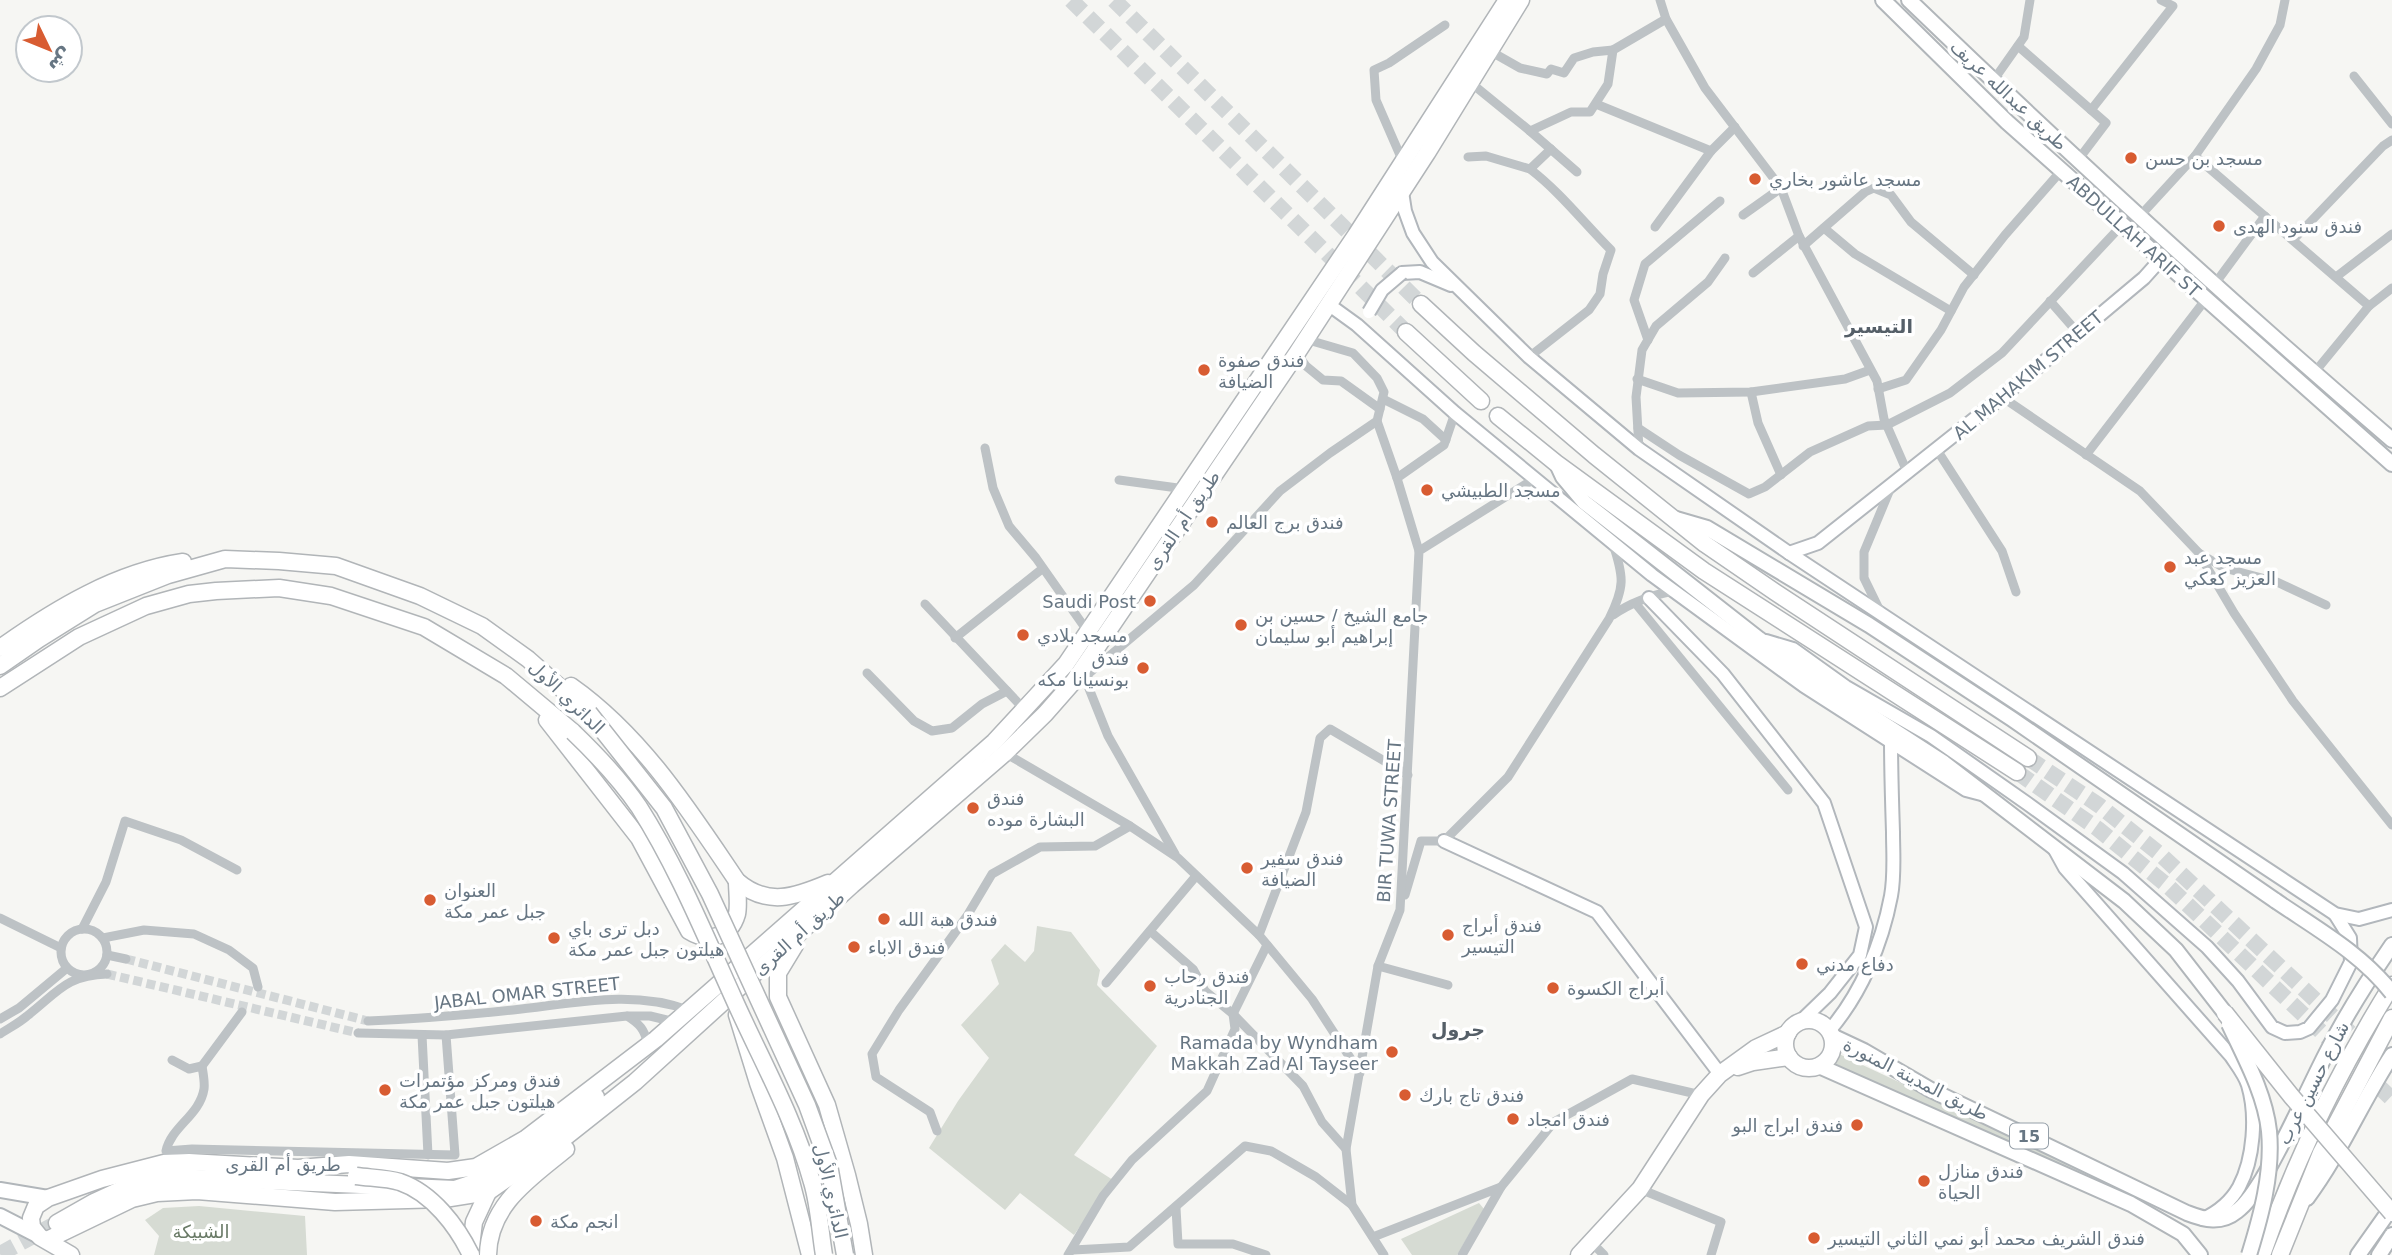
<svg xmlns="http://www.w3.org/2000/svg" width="2392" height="1255" font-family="'DejaVu Sans','Noto Sans Arabic',sans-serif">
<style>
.green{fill:#d6dbd3}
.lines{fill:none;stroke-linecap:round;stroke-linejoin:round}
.street-tunnel{stroke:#d2d6d7;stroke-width:9;stroke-dasharray:9 4.5;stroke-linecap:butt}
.highway-tunnel{stroke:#d2d6d7;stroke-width:16;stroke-dasharray:16 8;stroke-linecap:butt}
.secondary-casing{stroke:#b2b7bc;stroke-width:16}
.primary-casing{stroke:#b1b6ba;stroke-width:18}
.highway-casing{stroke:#b1b5b8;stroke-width:19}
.street{stroke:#bdc2c5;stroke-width:9}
.secondary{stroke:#fff;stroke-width:12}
.primary{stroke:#fff;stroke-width:14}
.highway{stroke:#fff;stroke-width:16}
.secondary-bridge-casing{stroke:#b2b7bc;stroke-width:16;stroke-linecap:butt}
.primary-bridge-casing{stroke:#b1b6ba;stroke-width:18;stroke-linecap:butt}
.highway-bridge-casing{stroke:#b1b5b8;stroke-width:19;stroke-linecap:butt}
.secondary-bridge{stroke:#fff;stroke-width:12}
.primary-bridge{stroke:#fff;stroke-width:14}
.highway-bridge{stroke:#fff;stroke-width:16}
.poi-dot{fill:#d85c32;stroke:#fff;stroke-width:2.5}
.labels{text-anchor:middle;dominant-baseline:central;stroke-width:7;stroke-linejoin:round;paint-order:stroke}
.shield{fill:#fff;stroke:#959fa8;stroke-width:2}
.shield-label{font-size:16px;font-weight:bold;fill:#677683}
.street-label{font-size:18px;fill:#677683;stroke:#fff}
.poi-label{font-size:18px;fill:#677683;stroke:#fff;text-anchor:start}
.park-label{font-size:18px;fill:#697a66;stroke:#fff}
.neighbourhood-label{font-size:19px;font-weight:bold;fill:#555f68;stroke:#fff}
</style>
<rect width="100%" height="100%" fill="#f6f6f3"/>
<g class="green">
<polygon points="1037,926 1071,932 1100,970 1097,985 1157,1046 1074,1155 1113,1180 1074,1235 1020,1193 1005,1210 929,1148 958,1101 989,1058 961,1025 999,984 991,960 1005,944 1025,962 1034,951"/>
<polygon points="1837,1053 2147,1198 2152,1204 1866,1078 1836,1068 1832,1064"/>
<polygon points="1479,1203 1484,1209 1457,1255 1412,1255 1401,1239"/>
<polygon points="199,1206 305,1216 307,1255 154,1255 159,1236 145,1220 163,1208"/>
</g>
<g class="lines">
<g class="street-tunnel">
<polyline points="126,959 368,1021"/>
<polyline points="107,974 358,1033"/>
</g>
<g class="highway-tunnel">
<polyline points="1071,0 1406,332"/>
<polyline points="1114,0 1421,304"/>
<polyline points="2028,758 2100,806 2161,855 2392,1072"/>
<polyline points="2017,772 2098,829 2169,887 2392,1099"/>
<polyline points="0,1254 57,1223"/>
</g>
<defs>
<g id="secondary">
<polyline points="1402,192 1405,211 1413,233 1432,262 1529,357 1639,449 1789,553 2335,914 2359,919 2392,910"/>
<polyline points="1402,273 1420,272 1451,285"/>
<polyline points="1328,304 1357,325 1455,413 1652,575 1804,686 1966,790 1985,795"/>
<polyline points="1789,553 1818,543 2002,397 2144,278 2161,259"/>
<polyline points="1649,598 1723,674 1824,803 1866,927 1860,955 1830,993 1800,1022"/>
<polyline points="1766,641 1793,649 1846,687 1931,736 2028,804 2123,873 2207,947 2238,981 2272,1027 2285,1033 2300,1032 2309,1028 2332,1000 2351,962 2350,938 2335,914"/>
<polyline points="1444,841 1597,912 1720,1074"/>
<path d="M2054 848 2065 868 2231 1056C2237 1065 2245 1075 2248 1085 2257 1115 2254 1159 2239 1187 2230 1203 2218 1212 2203 1219"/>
<path d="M1829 1031C1861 994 1882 944 1891 896 1895 875 1893 853 1893 832 1892 801 1891 771 1891 740"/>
</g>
<g id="primary">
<polyline points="1883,0 2007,122 2392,464"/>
<path d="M1909 0C2066 151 2226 298 2392 440"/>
<polyline points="1557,464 1563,477 1584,502 1759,639 1808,675 1944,763 2124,901 2176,950 2225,1013"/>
<polyline points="1676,519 1707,528 1869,625 2012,719 2276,901"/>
<path d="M1832 1036 1864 1051 1931 1090 2187 1213C2205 1220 2221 1224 2237 1211 2248 1203 2256 1189 2263 1178 2287 1138 2305 1095 2326 1054 2345 1016 2368 980 2392 945"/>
<polyline points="1819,1066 2131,1204 2183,1234 2200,1255"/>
<polyline points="0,1190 48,1198"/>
<path d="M2307 1198C2340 1154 2362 1101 2392 1055"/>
<polyline points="0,1216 39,1236"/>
<polyline points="2358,1255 2392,1207"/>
<polyline points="2379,1255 2392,1235"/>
</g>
<g id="highway">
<polyline points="1421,304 1474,353 1594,455 1705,544 1775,592 2028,758"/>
<polyline points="1406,332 1481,401"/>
<polyline points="1498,416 1556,463 1704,571 2017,772"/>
<path d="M0 648C55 609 116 572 183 562"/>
<polyline points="0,666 39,639 95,604 168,575 225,559 279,561 336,566 420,596 482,626 528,659 589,713"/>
<path d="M571 686C642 736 689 810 737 881 767 907 795 897 828 883"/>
<polyline points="0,688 79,637 146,606 189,594 216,591 279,588 331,596 424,627 506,676 573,732"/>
<path d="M547 720 639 838 689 931C708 943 730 938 737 914 739 905 737 891 737 881"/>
<polyline points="795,945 778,973 778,997 827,1105 847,1175 859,1224 864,1255"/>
<polyline points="737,1015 758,1083 785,1158 810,1255"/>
<circle cx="1809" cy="1044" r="24"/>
<polyline points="1738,1067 1753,1062 1789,1057"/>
<path d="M57 1223 94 1202 131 1185 172 1177 455 1189C508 1174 555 1132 596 1097"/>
<polyline points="47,1240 132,1199 157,1193 197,1191 335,1202 444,1199 488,1192 563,1139 635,1082 852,885 1005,753 1045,714 1074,681 1297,353 1427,153 1521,0"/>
<polyline points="71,1255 40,1237 32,1227 31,1218 36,1206 48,1198 102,1179 164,1163 189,1162 298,1168 349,1164 448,1171 476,1167 525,1139 656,1039 994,742 1066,664 1356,235 1507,0"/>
<polyline points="470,1255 474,1222 488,1192"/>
<path d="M488 1255C489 1204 531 1178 566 1149"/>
<polyline points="1579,1255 1640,1189 1701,1095 1720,1074 1756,1048 1788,1033"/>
<path d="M2262 1255C2295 1160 2339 1070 2392 985"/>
<polyline points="2280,1255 2321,1153 2392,1018"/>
</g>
</defs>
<use href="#secondary" class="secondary-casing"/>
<use href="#primary" class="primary-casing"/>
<use href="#highway" class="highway-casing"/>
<g class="street">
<polyline points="1660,0 1666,19 1705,88 1781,188 1799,236 1877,381 1884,419 1908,474"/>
<polyline points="2018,46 2106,123 2078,160"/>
<polyline points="1490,51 1520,68 1547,74 1551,69 1564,73 1574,58 1593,52 1613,50"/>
<polyline points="2354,76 2392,124"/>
<polyline points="1993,81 2024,37 2030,0"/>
<polyline points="1471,83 1530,131 1577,172"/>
<polyline points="1596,104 1711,151"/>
<polyline points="2091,110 2173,6 2161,0"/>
<polyline points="1530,131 1571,112 1590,112 1608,84 1613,50 1666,19"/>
<polyline points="2195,156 2369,306"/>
<polyline points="1468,157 1486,156 1530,169"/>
<polyline points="1403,162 1376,100 1374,70 1389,63 1445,25"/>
<polyline points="1743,215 1781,188"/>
<polyline points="2139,217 2195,156 2256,69 2280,25 2285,0"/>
<polyline points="1655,227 1711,151 1735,127"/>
<polyline points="1824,228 1855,254 1951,311"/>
<polyline points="2293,240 2383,146 2392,140"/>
<polyline points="1803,246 1865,192 1874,188 1891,195 1911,222 1974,275"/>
<polyline points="1753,273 1799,236"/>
<polyline points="2336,277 2392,234"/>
<polyline points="2214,285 2265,216"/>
<polyline points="2050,301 2078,333"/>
<polyline points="1648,340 1634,300 1645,264 1720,201"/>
<polyline points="1297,353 1306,366 1323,380 1341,381 1380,409"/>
<path d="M1529 357 1589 310 1600 294 1603 274 1611 250C1584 223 1560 192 1530 169L1551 149"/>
<polyline points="2314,373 2369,306 2392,288"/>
<polyline points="1637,379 1678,393 1751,392 1845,379 1870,370"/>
<polyline points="1878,389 1906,380 1941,330 1964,287 2005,235 2061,171"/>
<polyline points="1751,392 1758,423 1781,475"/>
<polyline points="2002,397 2140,491 2198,552 2234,613 2293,701 2392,825"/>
<polyline points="1383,399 1423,419 1446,440"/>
<polyline points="1377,421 1397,478"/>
<polyline points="1638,428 1679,455 1749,494 1765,487 1810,452 1868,426 1887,425 1950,393 2002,353 2122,225"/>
<polyline points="985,448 993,488 1009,526 1036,558 1088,632"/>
<polyline points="1639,449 1636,397 1642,350 1656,326 1708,282 1725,258"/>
<polyline points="1937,450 2002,551 2016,592"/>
<polyline points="2086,455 2206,299"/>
<polyline points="1119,480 1185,489"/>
<polyline points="1419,551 1397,478 1444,445 1455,413"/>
<polyline points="2199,553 2224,568 2277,582 2326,605"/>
<polyline points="925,604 1025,710"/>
<polyline points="1636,604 1788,790"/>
<polyline points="1881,613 1864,578 1864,552 1891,487"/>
<path d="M1613 615C1630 603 1653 595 1673 591"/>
<polyline points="955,638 1042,569"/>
<polyline points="1088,669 1088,686 1108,736 1175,854"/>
<polyline points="867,673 914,721 932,731 952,728 982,704 1007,691"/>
<polyline points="1088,674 1194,585 1280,491 1330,453 1377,421 1384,392 1377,378 1353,353 1305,339"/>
<polyline points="1005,753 1130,826 1178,858 1259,935 1312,999 1360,1073"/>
<path d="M1405 895 1421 841H1444L1508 777 1609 619C1625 587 1624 577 1613 544"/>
<polyline points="0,918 61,948"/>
<circle cx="84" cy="952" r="23"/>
<polyline points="82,929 106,882 125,821 181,840 237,870"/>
<polyline points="1150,931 1193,969 1205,991 1233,1014 1303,1086 1322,1122 1346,1149"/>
<polyline points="1259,935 1306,812 1320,738 1330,729 1408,775"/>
<polyline points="103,938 144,930 194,934 229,950 253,968 258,987"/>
<polyline points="107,955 126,959"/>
<polyline points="1378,966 1448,985"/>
<polyline points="1106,983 1196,876"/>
<polyline points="628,1016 650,1016 675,1022"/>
<polyline points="0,1019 19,1008 67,968"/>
<path d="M368 1021C417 1019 465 1015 513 1010 571 1004 632 989 688 1010"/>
<path d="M358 1033 446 1035 627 1016C640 1024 644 1029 648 1044"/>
<path d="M0 1034C9 1028 19 1023 27 1016 57 993 66 975 107 974"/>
<polyline points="422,1035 428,1155"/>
<path d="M172 1060 189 1069 202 1066C203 1073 205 1082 204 1089 200 1115 171 1127 166 1151L192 1149 455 1155 446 1035"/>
<polyline points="202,1066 242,1012"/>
<polyline points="937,1131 930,1112 876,1077 872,1054 899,1010 967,916 992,874 1040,847 1095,846 1130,826"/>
<polyline points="1640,1189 1721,1222 1711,1255"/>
<polyline points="1176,1208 1178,1244 1233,1244 1266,1255"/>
<polyline points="1373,1237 1501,1187"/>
<polyline points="1592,1243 1604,1255"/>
<polyline points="1073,1250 1129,1247 1245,1146 1271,1151 1316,1177 1352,1205"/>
<polyline points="1068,1255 1103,1196 1132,1160 1207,1091 1235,1029 1233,1014 1267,945"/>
<polyline points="1384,1255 1352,1205 1346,1149 1378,966 1400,910 1419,551 1534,479"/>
<polyline points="1462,1255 1501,1187 1554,1122 1632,1079 1701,1095"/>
</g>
<use href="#secondary" class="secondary"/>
<use href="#primary" class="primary"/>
<use href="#highway" class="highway"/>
<defs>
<polyline id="secondary-bridge" points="1369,312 1382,290 1402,273"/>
<g id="primary-bridge">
<path d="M2276 901C2317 929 2362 954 2392 993"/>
<path d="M2229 1024C2245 1058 2265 1094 2269 1131 2273 1173 2261 1216 2249 1255"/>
</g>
<g id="highway-bridge">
<polyline points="589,713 664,808 710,894 807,1105 829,1165 845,1255"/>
<path d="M573 732C597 755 620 779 639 807 677 867 704 933 733 997 760 1058 794 1117 812 1182 819 1205 820 1231 824 1255"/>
<polyline points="2225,1013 2292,1097 2392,1213"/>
<path d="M356 1176C370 1178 387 1178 400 1182 432 1193 457 1226 471 1255"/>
</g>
</defs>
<use href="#secondary-bridge" class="secondary-bridge-casing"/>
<use href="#primary-bridge" class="primary-bridge-casing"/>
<use href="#highway-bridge" class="highway-bridge-casing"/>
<use href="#secondary-bridge" class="secondary-bridge"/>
<use href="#primary-bridge" class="primary-bridge"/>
<use href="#highway-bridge" class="highway-bridge"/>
</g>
<g class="poi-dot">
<circle cx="2131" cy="158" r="7"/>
<circle cx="1755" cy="179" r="7"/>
<circle cx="2219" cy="226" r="7"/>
<circle cx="1204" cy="370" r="7"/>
<circle cx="1427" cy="490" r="7"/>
<circle cx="1212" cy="522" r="7"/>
<circle cx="2170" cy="567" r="7"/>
<circle cx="1150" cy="601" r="7"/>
<circle cx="1241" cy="625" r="7"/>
<circle cx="1023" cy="635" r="7"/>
<circle cx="1143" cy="668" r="7"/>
<circle cx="973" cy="808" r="7"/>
<circle cx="1247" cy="868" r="7"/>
<circle cx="430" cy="900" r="7"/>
<circle cx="884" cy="919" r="7"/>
<circle cx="1448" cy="935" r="7"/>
<circle cx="554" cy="938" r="7"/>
<circle cx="854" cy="947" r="7"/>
<circle cx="1802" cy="964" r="7"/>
<circle cx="1150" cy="986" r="7"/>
<circle cx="1553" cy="988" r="7"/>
<circle cx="1392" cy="1052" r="7"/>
<circle cx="385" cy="1090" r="7"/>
<circle cx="1405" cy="1095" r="7"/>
<circle cx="1513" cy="1119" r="7"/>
<circle cx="1857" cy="1125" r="7"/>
<circle cx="1924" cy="1181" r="7"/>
<circle cx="536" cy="1221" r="7"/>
<circle cx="1814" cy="1238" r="7"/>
</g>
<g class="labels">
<rect class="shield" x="2010" y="1123.5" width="38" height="25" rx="5"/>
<g class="shield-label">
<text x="2029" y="1136">15</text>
</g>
<g class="street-label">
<text transform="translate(2009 95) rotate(43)">طريق عبدالله عريف</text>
<text transform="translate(2134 236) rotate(42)">ABDULLAH ARIF ST</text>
<text transform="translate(2028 375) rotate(-40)">AL MAHAKIM STREET</text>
<text transform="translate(1183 520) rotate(-56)">طريق أم القرى</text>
<text transform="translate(567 697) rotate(44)">الدائري الأول</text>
<text transform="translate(1389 821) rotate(-86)">BIR TUWA STREET</text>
<text transform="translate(799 933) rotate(-42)">طريق أم القرى</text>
<text transform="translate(527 993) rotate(-6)">JABAL OMAR STREET</text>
<text transform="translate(1916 1079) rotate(27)">طريق المدينة المنورة</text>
<text transform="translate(2313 1083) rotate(-63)">شارع حسين عرب</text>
<text x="283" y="1164">طريق أم القرى</text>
<text transform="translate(831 1191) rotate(77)">الدائري الأول</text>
</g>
<g class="poi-label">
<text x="2145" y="158">مسجد بن حسن</text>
<text x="1769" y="179">مسجد عاشور بخاري</text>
<text x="2233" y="226">فندق سنود الهدى</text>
<text x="1218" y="360">فندق صفوة<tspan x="1218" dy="21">الضيافة</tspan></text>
<text x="1441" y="490">مسجد الطبيشي</text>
<text x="1226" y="522">فندق برج العالم</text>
<text x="2184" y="557">مسجد عبد<tspan x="2184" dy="21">العزيز كعكي</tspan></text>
<text x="1136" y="601" text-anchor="end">Saudi Post</text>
<text x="1255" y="615">جامع الشيخ / حسين بن<tspan x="1255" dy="21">إبراهيم أبو سليمان</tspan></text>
<text x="1037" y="635">مسجد بلادي</text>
<text x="1129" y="658" text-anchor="end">فندق<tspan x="1129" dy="21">بونسيانا مكه</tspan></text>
<text x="987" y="798">فندق<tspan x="987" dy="21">البشارة موده</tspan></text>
<text x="1261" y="858">فندق سفير<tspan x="1261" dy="21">الضيافة</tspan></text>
<text x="444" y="890">العنوان<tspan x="444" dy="21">جبل عمر مكة</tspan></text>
<text x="898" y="919">فندق هبة الله</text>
<text x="1462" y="925">فندق أبراج<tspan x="1462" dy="21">التيسير</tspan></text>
<text x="568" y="928">دبل ترى باي<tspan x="568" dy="21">هيلتون جبل عمر مكة</tspan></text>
<text x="868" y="947">فندق الاباء</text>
<text x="1816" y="964">دفاع مدني</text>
<text x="1164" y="976">فندق رحاب<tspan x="1164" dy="21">الجنادرية</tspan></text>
<text x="1567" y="988">أبراج الكسوة</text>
<text x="1378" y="1042" text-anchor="end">Ramada by Wyndham<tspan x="1378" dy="21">Makkah Zad Al Tayseer</tspan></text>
<text x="399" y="1080">فندق ومركز مؤتمرات<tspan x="399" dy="21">هيلتون جبل عمر مكة</tspan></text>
<text x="1419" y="1095">فندق تاج بارك</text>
<text x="1527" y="1119">فندق امجاد</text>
<text x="1843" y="1125" text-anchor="end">فندق ابراج البو</text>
<text x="1938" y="1171">فندق منازل<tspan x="1938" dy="21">الحياة</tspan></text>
<text x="550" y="1221">انجم مكة</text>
<text x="1828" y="1238">فندق الشريف محمد أبو نمي الثاني التيسير</text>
</g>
<g class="park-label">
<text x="201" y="1231">الشبيكة</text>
</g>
<g class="neighbourhood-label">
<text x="1879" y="326">التيسير</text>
<text x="1458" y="1029">جرول</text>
</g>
</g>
<g transform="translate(49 49) rotate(133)"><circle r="33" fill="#ffffff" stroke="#c2c8cd" stroke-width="2"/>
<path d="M0-5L12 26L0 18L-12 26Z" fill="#d85c32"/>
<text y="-10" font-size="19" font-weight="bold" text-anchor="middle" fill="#677683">ش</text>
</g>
</svg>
